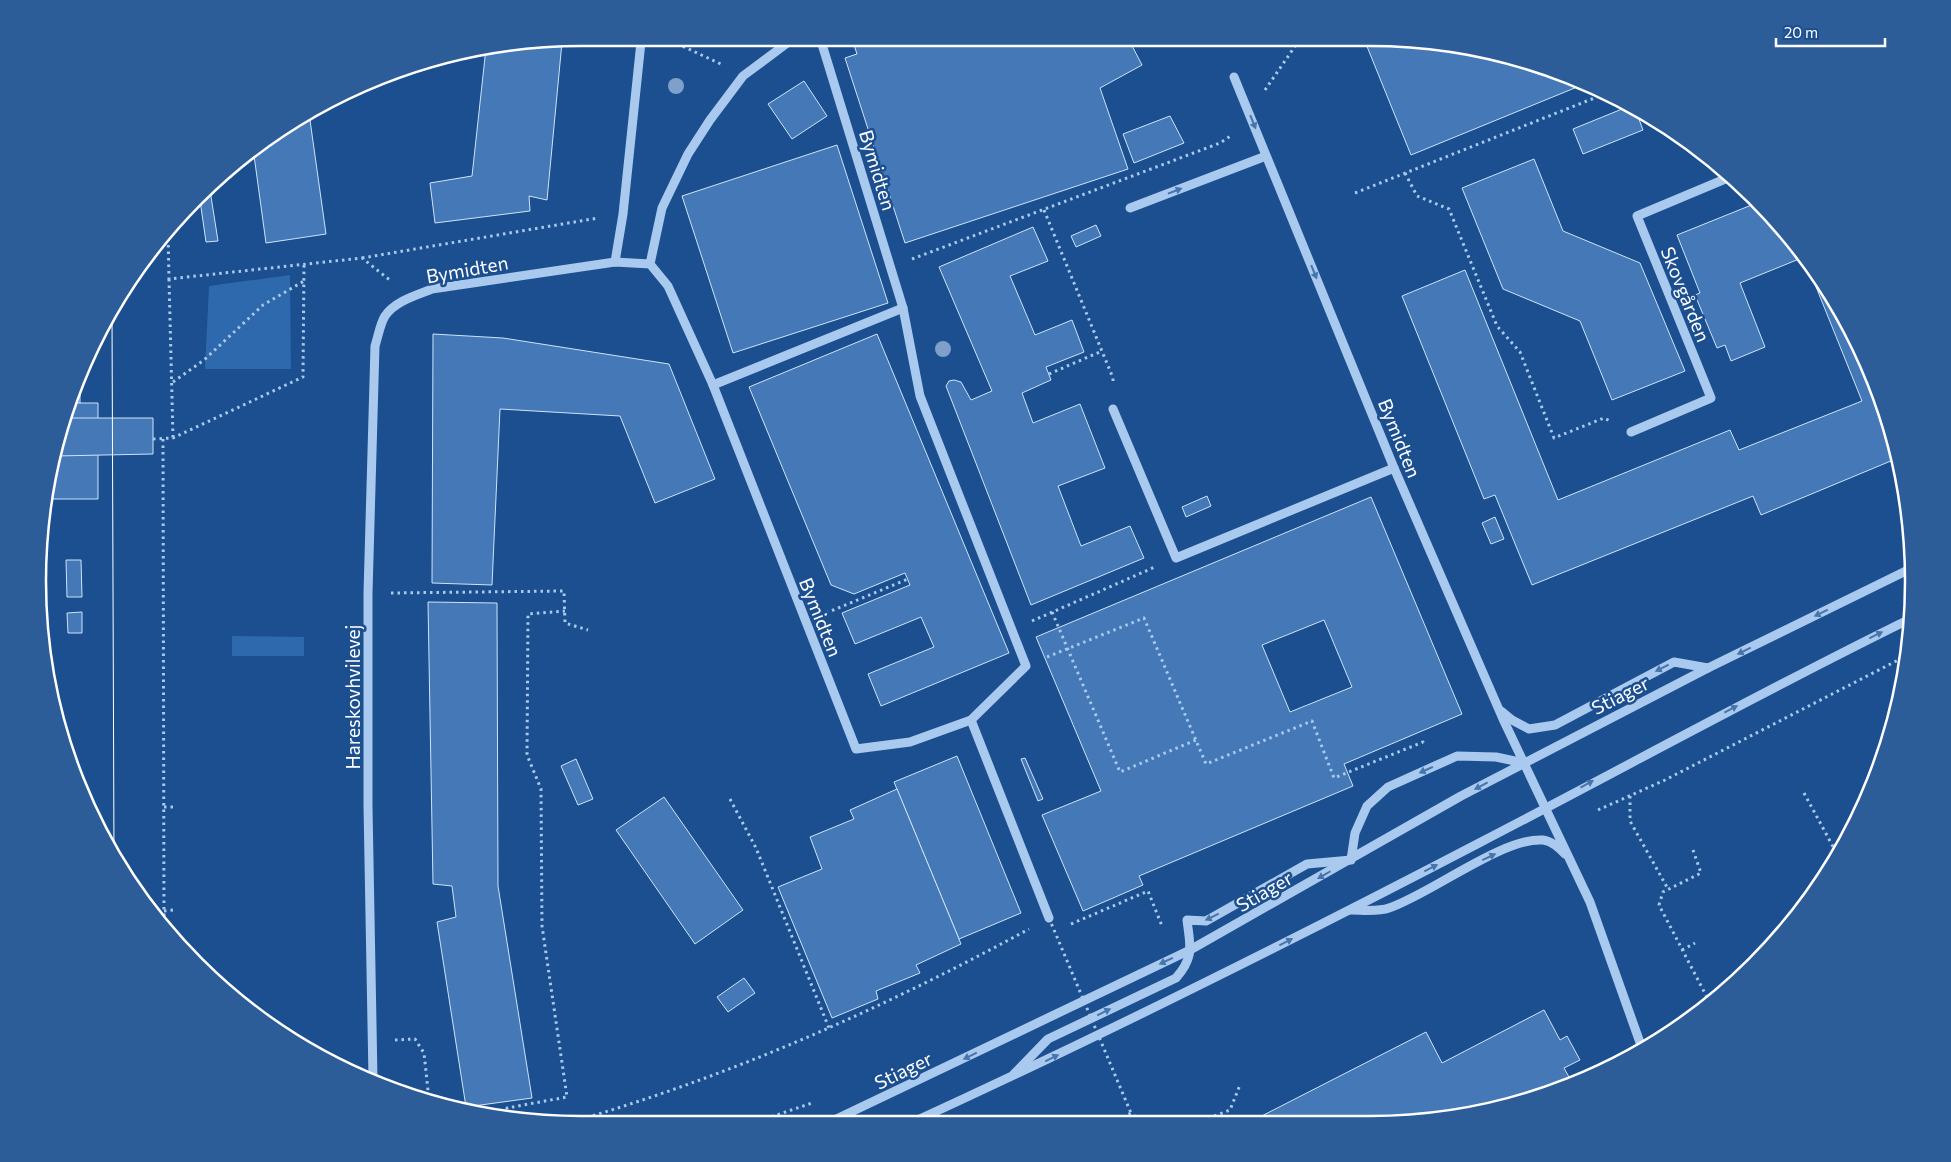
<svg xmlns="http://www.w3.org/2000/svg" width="1951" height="1162" font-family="Commissioner,sans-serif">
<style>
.green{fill:#2e69ad}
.building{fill:#4478b7;stroke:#cfe3fa;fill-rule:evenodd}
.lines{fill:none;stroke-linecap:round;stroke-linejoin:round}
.path{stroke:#a9c9ee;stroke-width:3;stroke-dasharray:2.5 4;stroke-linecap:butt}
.minor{stroke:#a9c9ee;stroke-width:9}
.tram{stroke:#fff;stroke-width:1}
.path-bridge{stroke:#a9c9ee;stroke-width:3;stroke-dasharray:2.5 4;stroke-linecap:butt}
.tree{fill:#7ea0ca}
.oneway{fill:#4674ac}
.labels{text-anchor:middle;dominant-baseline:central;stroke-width:5;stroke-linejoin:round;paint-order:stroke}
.street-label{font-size:19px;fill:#fff;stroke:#1b4f8f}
.rim{fill:none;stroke:#fff;stroke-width:2.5}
</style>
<rect width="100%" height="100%" fill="#1b4f8f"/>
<g class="green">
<polygon points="290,275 291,369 205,369 209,286"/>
<polygon points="232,636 304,637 304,656 232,656"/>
</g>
<g class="building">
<polygon points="1364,39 1406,39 1545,66 1582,85 1411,155"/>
<polygon points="1129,40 1142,65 1100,88 1128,169 905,243 845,58 857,54 853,42 884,41 885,44 896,41"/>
<polygon points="510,42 562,42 547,200 529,196 530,211 435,223 430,183 472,176 486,48"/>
<polygon points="804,81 827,116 792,139 768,104"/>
<polygon points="1627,107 1636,111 1643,130 1583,154 1573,129"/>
<polygon points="309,113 326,234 266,243 253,148"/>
<polygon points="1170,116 1184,143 1134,163 1123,134"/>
<polygon points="837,145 888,303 733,353 682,196"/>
<polygon points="1534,159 1563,231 1640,263 1685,371 1612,400 1580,321 1503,289 1462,188"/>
<polygon points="210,190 218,241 206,242 200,200"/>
<polygon points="1759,202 1822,279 1872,373 1898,458 1761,515 1753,496 1532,585 1495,495 1484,499 1402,296 1465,270 1558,500 1730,430 1739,450 1862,401 1804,257 1740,283 1765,347 1731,361 1725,345 1717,348 1695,295 1700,293 1677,235"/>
<polygon points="1096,225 1101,236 1076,247 1071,236"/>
<polygon points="1033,227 1048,261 1010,276 1035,335 1072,320 1084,352 1046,367 1051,380 1022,393 1033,423 1080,404 1105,468 1058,486 1081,546 1130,526 1144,558 1031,605 946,386 949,381 954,380 961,382 971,400 992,391 939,267"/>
<polygon points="433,334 503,338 669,364 715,479 655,503 620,416 500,409 492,585 432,583"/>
<polygon points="877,334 1009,653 881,706 868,674 934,647 921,617 855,644 842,613 910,585 905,573 854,594 831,585 749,387"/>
<polygon points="80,373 80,403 68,403"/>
<polygon points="68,403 98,403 98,499 45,499"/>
<polygon points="64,418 153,418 153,454 55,456"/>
<polygon points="1207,496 1211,506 1186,517 1182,507"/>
<path d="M1371 497 1462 714 1344 764 1353 786 1139 876 1143 885 1083 911 1042 815 1101 791 1036 637ZM1324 620 1352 687 1290 712 1262 645Z"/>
<polygon points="1495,517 1504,539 1491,544 1482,523"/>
<polygon points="66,560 81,560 82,597 67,597"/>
<polygon points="428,602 497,603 498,886 532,1098 466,1107 437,922 456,917 452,886 433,884"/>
<polygon points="82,612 82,633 68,633 67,613"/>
<polygon points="957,756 1021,913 959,939 894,782"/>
<polygon points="1025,758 1043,799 1038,801 1021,759"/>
<polygon points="576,759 593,799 578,805 561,766"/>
<polygon points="897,789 961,944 916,965 920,973 876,991 878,999 832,1018 778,887 822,869 810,837 854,819 850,810"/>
<polygon points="664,797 743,910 695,944 616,830"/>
<polygon points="744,978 755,993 728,1012 717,997"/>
<polygon points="1544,1010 1560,1040 1567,1036 1580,1060 1564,1068 1569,1077 1565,1083 1511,1106 1406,1123 1248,1123 1426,1032 1442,1063"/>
</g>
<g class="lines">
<g class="path">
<polyline points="664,42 678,44 723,65"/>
<polyline points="1265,90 1300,39"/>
<polyline points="1405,173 1417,196 1449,209 1497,326 1520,352 1554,438 1604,418 1612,422"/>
<polyline points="1355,193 1602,95"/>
<polyline points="1044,210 1113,378 1113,385"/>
<polyline points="168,232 169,279 362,258 391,281"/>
<polyline points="362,258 598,218"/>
<polyline points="912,259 1220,143 1232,135"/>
<polyline points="169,279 173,438"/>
<polyline points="1049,374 1102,351"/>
<polyline points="173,382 204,360 263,305 304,281"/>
<polyline points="153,439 173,438 303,377 304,264"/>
<polyline points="163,439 164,928"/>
<polyline points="391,593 564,591 565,623 588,630"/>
<polyline points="1052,612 1120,772 1196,740"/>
<polyline points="826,613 908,579"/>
<polyline points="1032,621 1155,567"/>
<polyline points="1047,657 1144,618 1206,764 1312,721 1334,778 1423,742 1425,746"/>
<polyline points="1804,793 1837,854"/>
<polyline points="1630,796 1630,821 1668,889"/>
<polyline points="730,799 756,848 829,1028"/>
<polyline points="164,807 175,807"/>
<polyline points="1598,810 1665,780 1906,656"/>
<polyline points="1693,850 1701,873 1663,892 1659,905 1710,1003"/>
<polyline points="164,911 174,910"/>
<polyline points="1071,924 1148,891 1162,926"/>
<polyline points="1682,950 1695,943"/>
<polyline points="395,1040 415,1039 424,1053 429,1100"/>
<polyline points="508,1116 507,1108 567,1097 542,926 541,789 527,755 528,614 565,611"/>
<path d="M568 1123C729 1077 882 1009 1029 929"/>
<polyline points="753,1123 812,1103"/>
<polyline points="1111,1123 1131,1113 1143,1123"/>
<polyline points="1125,1123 1131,1114"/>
<polyline points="1196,1123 1230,1110 1240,1085"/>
</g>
<g class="minor">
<polyline points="821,41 903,308 920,396 1026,666 971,720 1049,918"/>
<polyline points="1234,77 1394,468 1503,719 1590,902 1643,1051"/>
<polyline points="1130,208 1266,156"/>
<polyline points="615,262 623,214 641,42"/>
<polyline points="650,264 662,208 688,154 710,120 743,76 790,41"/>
<polyline points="713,385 903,308"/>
<polyline points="1113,409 1176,558 1394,468"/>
<polyline points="1631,432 1711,398 1637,216 1730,177"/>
<polyline points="1501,711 1512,720 1529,729 1555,725 1674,662 1708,668"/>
<path d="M1351 910C1362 910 1378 912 1389 908 1429 895 1503 837 1543 840 1552 841 1559 848 1565 854"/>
<path d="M1014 1074 1048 1039 1176 978C1195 956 1190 946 1187 920L1206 921 1307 864 1351 860 1355 833 1367 806 1388 787 1457 756 1496 757 1524 763"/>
<path d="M373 1079 368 806V593L375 346C378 337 380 324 385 316 395 301 417 295 432 289L615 262 650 264 668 286 713 385 856 749 910 742 971 720"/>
<polyline points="828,1123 1190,950 1461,796 1708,668 1912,568"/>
<path d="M911 1123C1103 1035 1293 940 1481 842 1624 768 1765 690 1910 619"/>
</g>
<polyline class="tram" points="112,311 114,858"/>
<polyline class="path-bridge" points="1049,918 1131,1113"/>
</g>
<g class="tree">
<circle cx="676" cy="86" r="8"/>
<circle cx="943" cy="349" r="8"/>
</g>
<defs><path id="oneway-solid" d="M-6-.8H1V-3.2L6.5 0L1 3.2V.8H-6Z" transform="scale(1.25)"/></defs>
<g class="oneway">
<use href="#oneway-solid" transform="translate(1253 122) rotate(68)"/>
<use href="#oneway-solid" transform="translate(1175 191) rotate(-21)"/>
<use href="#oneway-solid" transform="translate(1314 272) rotate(68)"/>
<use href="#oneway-solid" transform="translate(1821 613) rotate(154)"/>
<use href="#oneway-solid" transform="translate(1876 635) rotate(-26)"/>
<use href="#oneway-solid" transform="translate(1744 651) rotate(154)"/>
<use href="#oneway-solid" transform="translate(1662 668) rotate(153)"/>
<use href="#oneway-solid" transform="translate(1731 709) rotate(-28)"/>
<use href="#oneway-solid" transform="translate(1426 770) rotate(156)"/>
<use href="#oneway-solid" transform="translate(1587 784) rotate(-29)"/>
<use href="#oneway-solid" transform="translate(1481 786) rotate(152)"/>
<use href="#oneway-solid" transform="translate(1489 857) rotate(-25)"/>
<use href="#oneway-solid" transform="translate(1431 868) rotate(-27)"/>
<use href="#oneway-solid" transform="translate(1324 875) rotate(150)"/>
<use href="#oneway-solid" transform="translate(1212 917) rotate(154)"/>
<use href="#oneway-solid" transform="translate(1286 942) rotate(-27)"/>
<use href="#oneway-solid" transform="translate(1166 961) rotate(155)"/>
<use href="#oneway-solid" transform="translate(1104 1012) rotate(-26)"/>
<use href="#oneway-solid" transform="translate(970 1056) rotate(154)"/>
<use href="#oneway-solid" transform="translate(1052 1058) rotate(-26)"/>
</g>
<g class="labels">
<g class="street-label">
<text transform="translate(878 170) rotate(73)">Bymidten</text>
<text transform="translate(467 269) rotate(-10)">Bymidten</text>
<text transform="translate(1686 294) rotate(68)">Skovgården</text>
<text transform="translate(1400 438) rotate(68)">Bymidten</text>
<text transform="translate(821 617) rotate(68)">Bymidten</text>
<text transform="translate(1620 695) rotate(-27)">Stiager</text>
<text transform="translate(352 697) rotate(-90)">Hareskovhvilevej</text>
<text transform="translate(1264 891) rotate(-30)">Stiager</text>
<text transform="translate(903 1070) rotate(-26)">Stiager</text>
</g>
</g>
<path d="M0 0H1951V1162H0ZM581 46H1370A535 535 0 0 1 1905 581V581A535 535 0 0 1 1370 1116H581A535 535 0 0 1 46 581V581A535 535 0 0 1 581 46Z" fill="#2d5d98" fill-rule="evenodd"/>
<path class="rim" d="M581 46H1370A535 535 0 0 1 1905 581V581A535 535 0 0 1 1370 1116H581A535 535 0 0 1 46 581V581A535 535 0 0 1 581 46Z"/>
<path d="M1776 38v8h109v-8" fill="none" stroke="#ffffff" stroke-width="2.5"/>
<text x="1784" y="38" font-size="15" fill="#ffffff" stroke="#1b4f8f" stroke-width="4" paint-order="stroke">20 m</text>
</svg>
